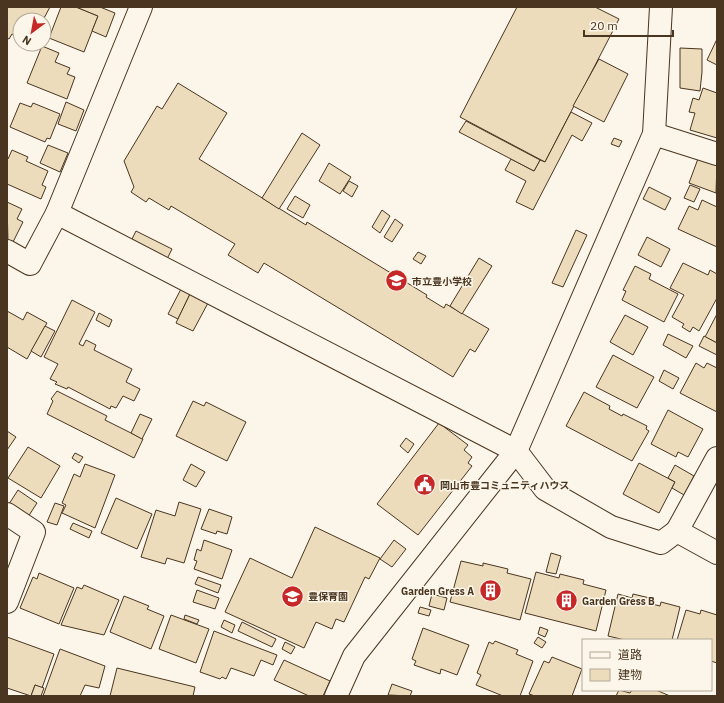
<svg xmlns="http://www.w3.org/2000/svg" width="724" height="703" font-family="'IBM Plex Sans','Noto Sans JP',sans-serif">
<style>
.building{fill:#ecdcbc;stroke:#4a3520}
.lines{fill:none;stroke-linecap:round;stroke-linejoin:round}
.minor-casing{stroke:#4a3520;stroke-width:24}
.minor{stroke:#fbf6e9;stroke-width:22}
.labels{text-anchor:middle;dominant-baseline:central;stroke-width:3;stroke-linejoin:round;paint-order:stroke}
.poi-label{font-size:10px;font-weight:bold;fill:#4a3520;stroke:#fbf6e9;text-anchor:start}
</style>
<rect width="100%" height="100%" fill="#fbf6e9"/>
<g class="building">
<polygon points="7,7 50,7 43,20 20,20 20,39 12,34 9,39 7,38"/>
<polygon points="61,7 76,7 98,16 84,52 49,38"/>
<polygon points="76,7 100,7 115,13 106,37 92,31 98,16"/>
<polygon points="517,7 595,7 619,19 545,162 460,117"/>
<polygon points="717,39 717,65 707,60"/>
<polygon points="42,46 59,53 55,62 70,68 67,74 75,77 67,99 27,83"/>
<polygon points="680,48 702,49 702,72 700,91 680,88"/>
<polygon points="599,59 628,74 604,122 573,106"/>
<polygon points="178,83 227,113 199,159 306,225 307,222 427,295 426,297 444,308 446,304 489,329 475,352 470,349 453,377 264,263 258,273 228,255 235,244 171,206 169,210 149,198 146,202 131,192 134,187 124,161 157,106 162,109"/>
<polygon points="703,88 717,93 717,138 690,130 695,113 689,112 693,98 699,100"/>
<polygon points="66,102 84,110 76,131 58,124"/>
<polygon points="20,103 31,107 33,103 60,114 50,139 47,138 45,142 10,127"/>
<polygon points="571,112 592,123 582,141 572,135 533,210 516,202 526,181 505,170 511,159 534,171 540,160 545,162"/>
<polygon points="466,121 540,160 534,171 459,132"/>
<polygon points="302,133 320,145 279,209 262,198"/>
<polygon points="614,138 622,141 619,147 611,144"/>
<polygon points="48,145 68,153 60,172 40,163"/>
<polygon points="12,150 28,157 26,161 48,171 42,185 46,187 41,199 7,184 7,158 8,159"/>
<polygon points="699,156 717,163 716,193 689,183"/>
<polygon points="329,163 351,177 340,194 319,181"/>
<polygon points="349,181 358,186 352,197 343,191"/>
<polygon points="690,185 700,189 694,202 684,198"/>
<polygon points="649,187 671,198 665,210 643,199"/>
<polygon points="295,196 310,205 303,218 287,209"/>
<polygon points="702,200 717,207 717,247 678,229 689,206 698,210"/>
<polygon points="7,202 22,209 17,219 23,222 13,242 9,240 8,243"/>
<polygon points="382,210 390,216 380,233 372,227"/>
<polygon points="395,219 403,225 392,242 384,237"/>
<polygon points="576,230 587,235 563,287 552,283"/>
<polygon points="136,231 172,249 167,259 131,241"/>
<polygon points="647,237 670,249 661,267 638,255"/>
<polygon points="418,252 426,256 421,264 413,259"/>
<polygon points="479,258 492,266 462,314 450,306"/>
<polygon points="683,263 708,275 710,270 717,274 717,298 699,331 693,327 690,332 682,327 684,324 672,317 684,295 670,288"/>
<polygon points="635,266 651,274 649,279 678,294 664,322 622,300 626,291 623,290"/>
<polygon points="181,289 190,294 178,319 168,314"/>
<polygon points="190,294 208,303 193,331 176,323"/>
<polygon points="72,300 95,312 79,344 83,346 86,340 96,345 94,350 132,369 126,382 140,389 134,401 123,396 116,408 111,406 110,409 68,387 67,389 55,384 57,382 50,379 58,364 44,357"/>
<polygon points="7,311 23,320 27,312 47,323 27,359 7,347"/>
<polygon points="99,313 112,320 109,327 96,320"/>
<polygon points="717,314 717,343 705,337"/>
<polygon points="625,315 648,327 633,355 610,342"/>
<polygon points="45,326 55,331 41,357 31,351"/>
<polygon points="668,334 693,346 686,358 663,345"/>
<polygon points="704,336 717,343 717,355 699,346"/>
<polygon points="613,355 654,377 637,408 596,387"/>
<polygon points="696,363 704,368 707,363 717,368 717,412 680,393"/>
<polygon points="664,370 679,378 673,389 659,381"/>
<polygon points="57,391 107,416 105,420 143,439 134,458 47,414 53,401 51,399"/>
<polygon points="584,392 610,406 609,409 622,416 623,414 647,426 646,429 649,431 632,461 566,426"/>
<polygon points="193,401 204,406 206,402 246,422 227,461 176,436"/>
<polygon points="668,410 703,429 688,457 678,452 676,457 651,444"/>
<polygon points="140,414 152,419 142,439 131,433"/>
<polygon points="439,423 468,445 464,450 472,457 468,463 472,466 418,535 377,504"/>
<polygon points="7,431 16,437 7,450"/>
<polygon points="406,438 414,444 408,453 400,446"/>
<polygon points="28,447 60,466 41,498 8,478"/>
<polygon points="75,453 83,457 79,463 72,458"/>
<polygon points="639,463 675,482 659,513 623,494"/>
<polygon points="85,464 115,475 95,528 62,513 66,505 62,503 74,474 80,477"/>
<polygon points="191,464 205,472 196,487 183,480"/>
<polygon points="675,465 694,476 684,495 672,488 675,482 668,478"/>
<polygon points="18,490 37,503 28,517 9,504"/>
<polygon points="116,498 152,514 137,549 101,533"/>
<polygon points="179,502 201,509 184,563 167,558 165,564 141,557 156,510 175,516"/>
<polygon points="55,503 64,506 57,525 47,522"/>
<polygon points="209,509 232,517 227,534 217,531 216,534 201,529"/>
<polygon points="73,523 92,531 89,538 70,529"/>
<polygon points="315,527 380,558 369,579 365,577 344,622 336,619 332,629 316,622 304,648 225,612 250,558 292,578"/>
<polygon points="204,540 232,550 222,579 194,569 197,561 194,560 197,549 201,551"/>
<polygon points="394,540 406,549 392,567 380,559"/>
<polygon points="551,553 561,556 556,574 546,572"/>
<polygon points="461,561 483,566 483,563 508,569 507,573 531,579 520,620 450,602"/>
<polygon points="536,572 559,578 560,574 584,580 583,584 606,590 596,631 525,613"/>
<polygon points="39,573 74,588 59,624 20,608 33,577 37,579"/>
<polygon points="198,577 221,585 218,593 195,584"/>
<polygon points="84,585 119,600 104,635 61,625 77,587 82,589"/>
<polygon points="197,590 219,598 215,609 193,602"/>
<polygon points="432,594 447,598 444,610 429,606"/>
<polygon points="618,594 632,598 633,594 654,599 652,604 660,606 661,602 680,607 672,640 625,640 608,636"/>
<polygon points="124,596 149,606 147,609 164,616 151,649 110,632"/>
<polygon points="420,607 431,610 429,616 418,613"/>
<polygon points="686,610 700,614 701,610 717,615 717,663 711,661 711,640 677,640"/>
<polygon points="171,615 209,629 196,663 159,649"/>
<polygon points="185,615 199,620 197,624 184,619"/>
<polygon points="224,620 235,625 232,633 221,627"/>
<polygon points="242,622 276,639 272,647 238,631"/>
<polygon points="540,627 548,630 545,637 538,634"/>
<polygon points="423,628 469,645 457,675 441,669 440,674 414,665 416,661 412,659"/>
<polygon points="214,631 277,655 273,665 261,660 254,676 231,668 226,679 222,677 220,679 200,672"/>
<polygon points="7,637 54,654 42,688 35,685 31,696 7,688"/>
<polygon points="538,637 546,642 542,648 534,643"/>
<polygon points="495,641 518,650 516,654 533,661 520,696 503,696 476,685 481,675 477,673 489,642 493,644"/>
<polygon points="285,642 295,647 291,654 282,649"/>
<polygon points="60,649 105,666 99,688 85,685 80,696 43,696"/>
<polygon points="552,657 582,669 572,696 535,696 529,694 544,661 549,663"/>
<polygon points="284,660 330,681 323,696 309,696 274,680"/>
<polygon points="117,668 195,687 193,696 110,696"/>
<polygon points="392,684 412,691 410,696 388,695"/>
<polygon points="35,685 44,688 41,696 31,696"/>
<polygon points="619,690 630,693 632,690 656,690 670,696 616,696"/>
</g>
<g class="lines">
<defs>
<g id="minor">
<polyline points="654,134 717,154"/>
<polyline points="57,213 141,7"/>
<polyline points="7,251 30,264 57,213 516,451 545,489 611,527 661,543 677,531"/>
<polyline points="717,458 677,531 717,553"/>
<polyline points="7,514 34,532 7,602"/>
<polyline points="336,696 354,656 516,451 654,134 661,7"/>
</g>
</defs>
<use href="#minor" class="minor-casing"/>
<use href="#minor" class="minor"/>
</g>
<defs>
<symbol id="school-disc" viewBox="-11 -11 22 22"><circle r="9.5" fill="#c62828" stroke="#fbf6e9"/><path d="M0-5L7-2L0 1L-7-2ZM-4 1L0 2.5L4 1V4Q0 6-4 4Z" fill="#fff"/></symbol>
<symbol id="civic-disc" viewBox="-11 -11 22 22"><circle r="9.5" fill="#c62828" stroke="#fbf6e9"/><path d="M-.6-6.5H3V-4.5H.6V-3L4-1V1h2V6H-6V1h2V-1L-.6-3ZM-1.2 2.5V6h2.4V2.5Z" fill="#fff"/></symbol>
<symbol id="building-disc" viewBox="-11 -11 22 22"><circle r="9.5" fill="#c62828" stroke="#fbf6e9"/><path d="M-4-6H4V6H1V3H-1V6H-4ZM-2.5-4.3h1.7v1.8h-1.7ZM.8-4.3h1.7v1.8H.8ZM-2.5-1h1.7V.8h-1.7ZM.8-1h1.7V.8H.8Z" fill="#fff"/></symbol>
</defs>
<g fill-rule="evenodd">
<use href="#school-disc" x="384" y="268" width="25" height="25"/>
<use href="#civic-disc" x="412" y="472" width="25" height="25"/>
<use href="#building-disc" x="478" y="578" width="25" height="25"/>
<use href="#school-disc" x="280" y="584" width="25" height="25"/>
<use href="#building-disc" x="554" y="588" width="25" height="25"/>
</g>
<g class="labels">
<g class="poi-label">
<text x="412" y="281">市立豊小学校</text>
<text x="440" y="485">岡山市豊コミュニティハウス</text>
<text x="474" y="591" text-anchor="end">Garden Gress A</text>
<text x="308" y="596">豊保育園</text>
<text x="582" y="601">Garden Gress B</text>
</g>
</g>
<rect width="724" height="703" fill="none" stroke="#4a3520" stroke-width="16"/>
<rect x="582" y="639" width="130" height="52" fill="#fbf6e9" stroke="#b4a999"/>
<rect x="590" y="652" width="20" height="6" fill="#fbf6e9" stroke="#b4a999"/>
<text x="618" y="659" font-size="12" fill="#4a3520">道路</text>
<rect x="590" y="669" width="20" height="12" fill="#ecdcbc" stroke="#b4a999"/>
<text x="618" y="679" font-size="12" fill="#4a3520">建物</text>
<g transform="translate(32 32) rotate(212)"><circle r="19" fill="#fbf6e9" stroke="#b4a999"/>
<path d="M0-3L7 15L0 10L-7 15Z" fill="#c62828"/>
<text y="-6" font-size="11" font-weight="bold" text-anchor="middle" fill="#4a3520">N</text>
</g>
<path d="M584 30v6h89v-6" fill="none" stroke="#4a3520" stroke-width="2"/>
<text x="590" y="30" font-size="12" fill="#4a3520" stroke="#fbf6e9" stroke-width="3" paint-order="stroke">20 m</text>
</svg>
